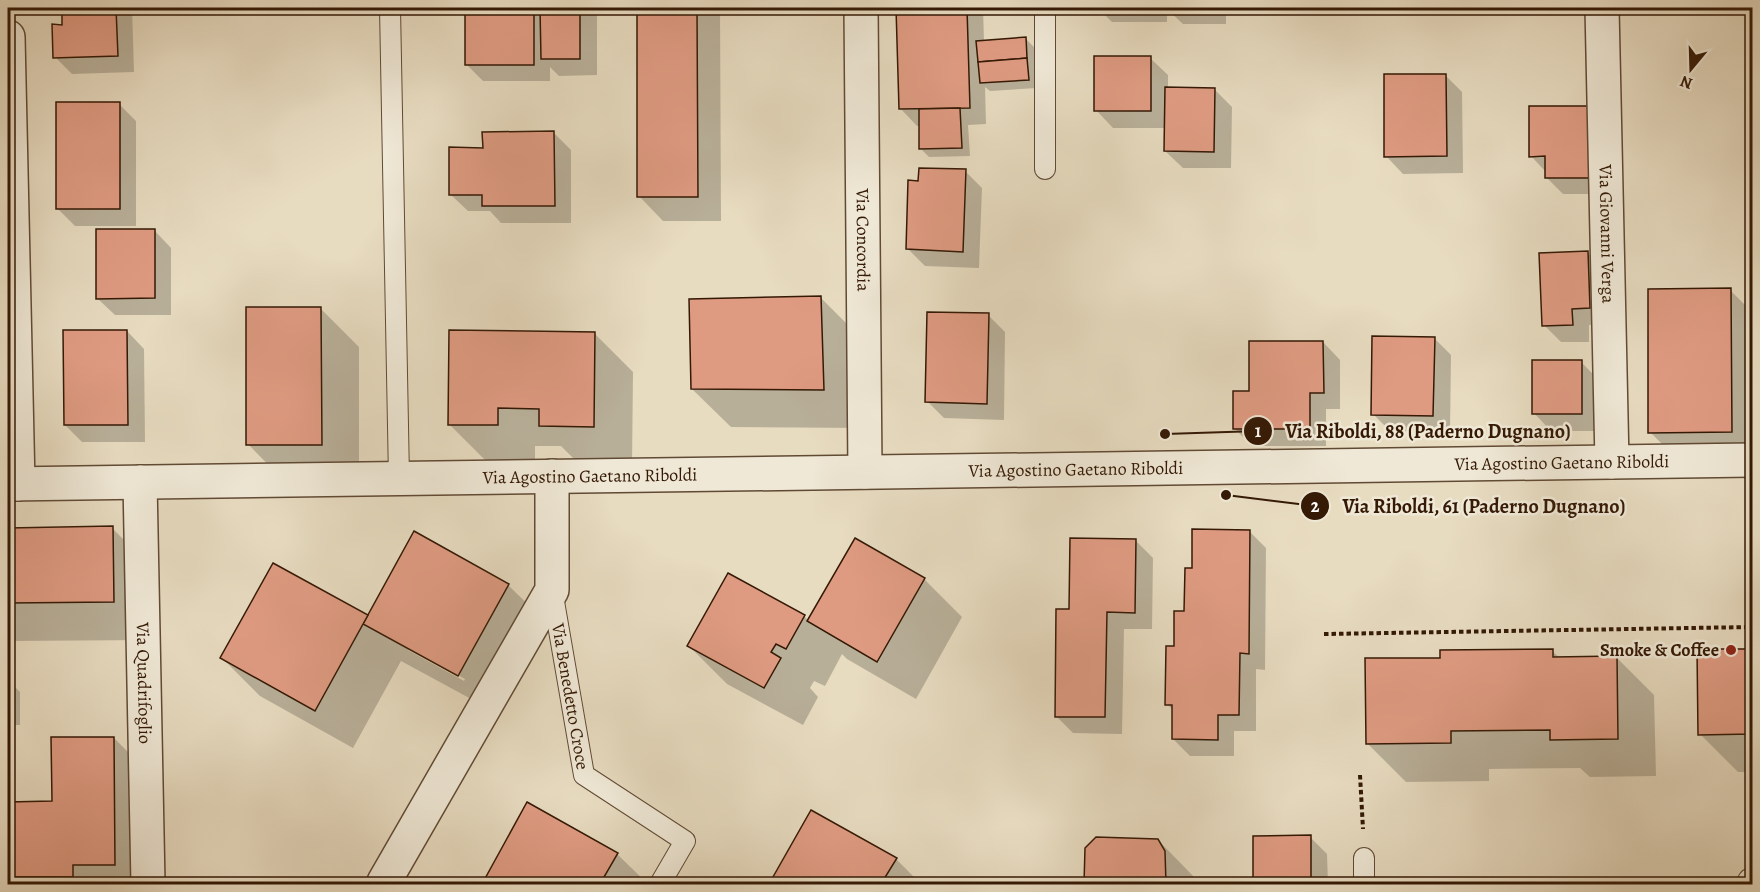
<svg xmlns="http://www.w3.org/2000/svg" width="1760" height="892" font-family="Alegreya,serif">
<style>
.shadow{fill:#0003;fill-rule:evenodd}
.building{fill:#df9b82;stroke:#341905;stroke-width:1.5}
.lines{fill:none;stroke-linecap:round;stroke-linejoin:round}
.lane-casing{stroke:#614a34;stroke-width:22}
.street-casing{stroke:#614a34;stroke-width:36}
.path{stroke:#341905;stroke-width:4;stroke-dasharray:4.5 3;stroke-linecap:butt}
.lane{stroke:#efe8d6;stroke-width:20}
.street{stroke:#efe8d6;stroke-width:33}
.poi-dot{fill:#8f2418;stroke:#efe8d6;stroke-width:2}
.labels{text-anchor:middle;dominant-baseline:central;stroke-width:5;stroke-linejoin:round;paint-order:stroke}
.street-label{font-size:18px;fill:#341905;stroke:#efe8d6}
.poi-label{font-size:18px;font-weight:bold;fill:#341905;stroke:#efe8d6;text-anchor:end}
.leader{fill:none;stroke:#341905;stroke-width:2}
.callout-dot{fill:#341905;stroke:#efe8d6;stroke-width:2}
.mark-label{font-size:18px;text-anchor:middle;font-weight:bold;fill:#fff}
.callout-label{font-size:20px;text-anchor:middle;font-weight:bold;fill:#341905;stroke:#efe8d6;stroke-width:5;stroke-linejoin:round;paint-order:stroke}
</style>
<rect width="100%" height="100%" fill="#e7dbc0"/>
<filter id="stains"><feTurbulence type="fractalNoise" baseFrequency=".00333" numOctaves="4"/><feColorMatrix values="0 0 0 0 .2 0 0 0 0 .09 0 0 0 0 .02 0 0 0 .5 -.17"/></filter>
<radialGradient id="worn" r=".72"><stop offset=".6" stop-color="#630" stop-opacity="0"/><stop offset="1" stop-color="#630" stop-opacity=".3"/></radialGradient>
<g class="shadow">
<polygon points="63,8 132,8 134,72 72,74 55,57 64,26"/>
<polygon points="466,8 593,8 597,11 597,75 559,76 550,67 550,81 483,81 466,64"/>
<polygon points="638,8 720,8 721,221 663,221 639,196"/>
<polygon points="898,8 983,8 984,42 1025,38 1034,47 1037,88 990,91 985,87 986,124 968,125 970,156 929,157 921,149 920,126 917,126 900,108"/>
<polygon points="1098,8 1226,8 1226,24 1183,24 1167,9 1167,22 1112,22"/>
<polygon points="1399,8 1464,8 1464,15 1404,13"/>
<polygon points="1150,58 1168,75 1168,89 1215,90 1232,107 1231,168 1183,168 1165,151 1166,128 1113,128 1096,110"/>
<polygon points="1445,75 1462,92 1463,173 1403,174 1386,156"/>
<polygon points="119,104 136,121 136,226 75,226 58,209"/>
<polygon points="1588,107 1606,194 1563,194 1546,177 1546,172 1531,156"/>
<polygon points="554,133 571,150 571,223 501,223 490,211 468,211 450,194"/>
<polygon points="965,171 982,188 979,268 925,266 907,248 920,183"/>
<polygon points="154,230 171,248 171,315 115,315 97,298"/>
<polygon points="1587,252 1604,269 1607,324 1589,325 1589,342 1561,342 1544,325"/>
<polygon points="1730,290 1752,312 1752,470 1688,470 1650,432"/>
<polygon points="821,298 859,336 862,428 731,427 692,389"/>
<polygon points="321,309 359,347 359,482 286,483 248,444"/>
<polygon points="988,315 1005,332 1004,420 944,418 927,401"/>
<polygon points="127,331 144,349 145,442 82,442 65,425"/>
<polygon points="595,334 633,372 632,464 579,464 561,446 535,446 535,463 487,462 449,424"/>
<polygon points="1434,338 1451,355 1450,432 1390,431 1373,414"/>
<polygon points="1323,342 1340,360 1340,409 1326,409 1326,446 1252,446 1234,428 1250,392"/>
<polygon points="1581,362 1598,379 1598,431 1551,431 1534,413"/>
<polygon points="112,528 150,566 151,640 8,641 8,529"/>
<polygon points="1249,531 1266,548 1265,670 1256,669 1256,731 1234,731 1234,756 1190,756 1173,739 1173,710 1167,704 1175,648 1186,613 1193,570"/>
<path d="M414 533 508 585 547 623 497 713 401 661 353 748 260 696 222 658 368 617ZM408 647 465 679 464 681 408 650Z"/>
<polygon points="1136,541 1153,558 1152,629 1124,629 1122,734 1073,733 1056,716 1070,610"/>
<polygon points="924,579 962,617 916,699 847,659 842,654 825,686 814,681 810,688 818,697 803,725 727,684 689,646 804,616 809,621"/>
<polygon points="1552,651 1560,658 1616,657 1654,695 1656,776 1590,777 1580,768 1489,769 1489,781 1406,782 1368,744"/>
<polygon points="1699,651 1752,651 1752,772 1738,772 1700,734"/>
<polygon points="8,683 11,683 20,692 20,725 8,725"/>
<polygon points="114,738 131,755 131,881 90,881 90,884 8,884 8,803 53,803"/>
<polygon points="528,805 617,854 648,884 483,884"/>
<polygon points="812,812 896,859 921,884 771,884"/>
<polygon points="1310,837 1327,854 1328,884 1255,884 1254,838"/>
<polygon points="1158,840 1196,879 1200,884 1086,884 1086,849"/>
<polygon points="1419,883 1475,883 1477,884 1419,884"/>
</g>
<g class="building">
<polygon points="62,8 116,8 118,56 53,58 52,24 62,25"/>
<rect x="465" y="8" width="69" height="57"/>
<polygon points="540,8 580,8 580,59 541,59"/>
<polygon points="637,8 697,8 698,197 637,197"/>
<polygon points="896,8 967,8 970,108 899,109"/>
<polygon points="1026,37 1027,58 978,62 976,41"/>
<rect x="1094" y="56" width="57" height="55"/>
<polygon points="1027,58 1029,80 980,83 978,62"/>
<polygon points="1384,74 1446,74 1447,156 1384,157"/>
<polygon points="1165,87 1215,88 1214,152 1164,151"/>
<rect x="56" y="102" width="64" height="107"/>
<polygon points="1529,106 1588,106 1589,178 1545,178 1545,156 1529,157"/>
<polygon points="960,108 962,148 919,149 919,109"/>
<polygon points="554,131 555,206 482,206 482,195 449,195 449,147 483,148 482,132"/>
<polygon points="919,168 966,169 963,252 906,249 908,180 918,181"/>
<polygon points="96,229 155,229 155,298 96,299"/>
<polygon points="1588,251 1590,308 1572,309 1573,325 1542,326 1539,253"/>
<polygon points="1731,288 1732,432 1648,433 1648,289"/>
<polygon points="821,296 824,390 691,389 689,299"/>
<polygon points="246,307 321,307 322,445 246,445"/>
<polygon points="927,312 989,313 987,404 925,402"/>
<polygon points="63,330 127,330 128,425 64,425"/>
<polygon points="449,330 595,332 594,427 539,426 539,409 498,408 498,425 448,425"/>
<polygon points="1372,336 1435,337 1433,416 1371,415"/>
<polygon points="1249,341 1323,341 1324,393 1310,393 1310,429 1233,429 1233,391 1249,391"/>
<rect x="1532" y="360" width="50" height="54"/>
<polygon points="113,526 114,602 8,603 8,528"/>
<polygon points="1192,529 1250,530 1249,654 1240,653 1239,715 1218,715 1218,740 1172,739 1172,705 1165,705 1166,646 1174,646 1174,611 1184,611 1185,568 1192,568"/>
<polygon points="414,531 509,584 458,676 363,624"/>
<polygon points="855,538 925,578 877,662 807,621"/>
<polygon points="1070,538 1136,539 1135,613 1107,612 1105,717 1055,717 1056,609 1069,609"/>
<polygon points="273,563 368,615 315,711 220,658"/>
<polygon points="728,573 805,615 786,649 776,644 771,652 781,658 764,688 687,646"/>
<polygon points="1553,649 1553,657 1617,656 1618,739 1550,740 1550,730 1451,731 1451,743 1366,744 1365,658 1440,658 1440,650"/>
<polygon points="1697,649 1752,649 1752,734 1698,735"/>
<polygon points="8,682 12,682 13,717 8,717"/>
<polygon points="51,737 114,737 115,865 73,865 73,877 8,877 8,802 52,801"/>
<polygon points="527,802 618,853 600,884 482,884"/>
<polygon points="811,810 897,858 881,884 769,884"/>
<polygon points="1311,835 1311,884 1253,884 1253,836"/>
<polygon points="1096,837 1158,839 1165,851 1166,884 1084,884 1085,848"/>
<polygon points="1476,881 1476,884 1417,884 1417,882"/>
</g>
<g class="lines">
<defs>
<g id="lane">
<polyline points="390,8 399,478"/>
<polyline points="1045,8 1045,169"/>
<path id="s1" d="M552 590 584 775 685 841 660 884"/>
<polyline points="1364,884 1364,858"/>
<polyline points="1746,884 1749,879"/>
</g>
<g id="street">
<path id="s2" d="M861 8 865 472"/>
<path id="s3" d="M1602 8 1612 462"/>
<polyline points="8,37 18,484"/>
<path id="s4" d="M140 482 148 884"/>
<path id="s5" d="M8 484 1752 460"/>
<polyline points="384,882 552,590 552,476"/>
</g>
</defs>
<use href="#lane" class="lane-casing"/>
<use href="#street" class="street-casing"/>
<g class="path">
<polyline points="1324,634 1752,627"/>
<polyline points="1360,775 1363,829"/>
</g>
<use href="#lane" class="lane"/>
<use href="#street" class="street"/>
</g>
<circle class="poi-dot" cx="1731" cy="650" r="6"/>
<g class="labels">
<g class="street-label">
<text stroke="none"><textPath href="#s3" startOffset="226">Via Giovanni Verga</textPath></text>
<text stroke="none"><textPath href="#s2" startOffset="232">Via Concordia</textPath></text>
<text stroke="none"><textPath href="#s5" startOffset="1554">Via Agostino Gaetano Riboldi</textPath></text>
<text stroke="none"><textPath href="#s5" startOffset="1068">Via Agostino Gaetano Riboldi</textPath></text>
<text stroke="none"><textPath href="#s5" startOffset="582">Via Agostino Gaetano Riboldi</textPath></text>
<text stroke="none"><textPath href="#s4" startOffset="201">Via Quadrifoglio</textPath></text>
<text stroke="none"><textPath href="#s1" startOffset="108">Via Benedetto Croce</textPath></text>
</g>
<g class="poi-label">
<text x="1719" y="650">Smoke &amp; Coffee</text>
</g>
</g>
<path class="leader" d="M1165 434L1258 431M1226 495L1315 506"/>
<g class="callout-dot">
<circle cx="1165" cy="434" r="6"/>
<circle cx="1226" cy="495" r="6"/>
<circle cx="1258" cy="431" r="15"/>
<circle cx="1315" cy="506" r="15"/>
</g>
<g class="mark-label">
<text x="1258" y="437">1</text>
<text x="1315" y="512">2</text>
</g>
<g class="callout-label">
<text x="1428" y="438">Via Riboldi, 88 (Paderno Dugnano)</text>
<text x="1484" y="513">Via Riboldi, 61 (Paderno Dugnano)</text>
</g>
<rect width="1760" height="892" fill="none" stroke="#e7dbc0" stroke-width="30"/>
<rect x="9" y="9" width="1742" height="874" fill="none" stroke="#341905" stroke-width="3"/>
<rect x="15" y="15" width="1730" height="862" fill="none" stroke="#341905" stroke-width="1.5"/>
<g transform="translate(1691 69) rotate(199)" stroke="#efe8d6" stroke-width="4.5" paint-order="stroke">
<path d="M0-4.5L10 22L0 15L-10 22Z" fill="#341905"/>
<text y="-9" font-size="16" font-weight="bold" text-anchor="middle" fill="#341905">N</text>
</g>
<rect width="100%" height="100%" filter="url(#stains)"/>
<rect width="100%" height="100%" fill="url(#worn)"/>
</svg>
